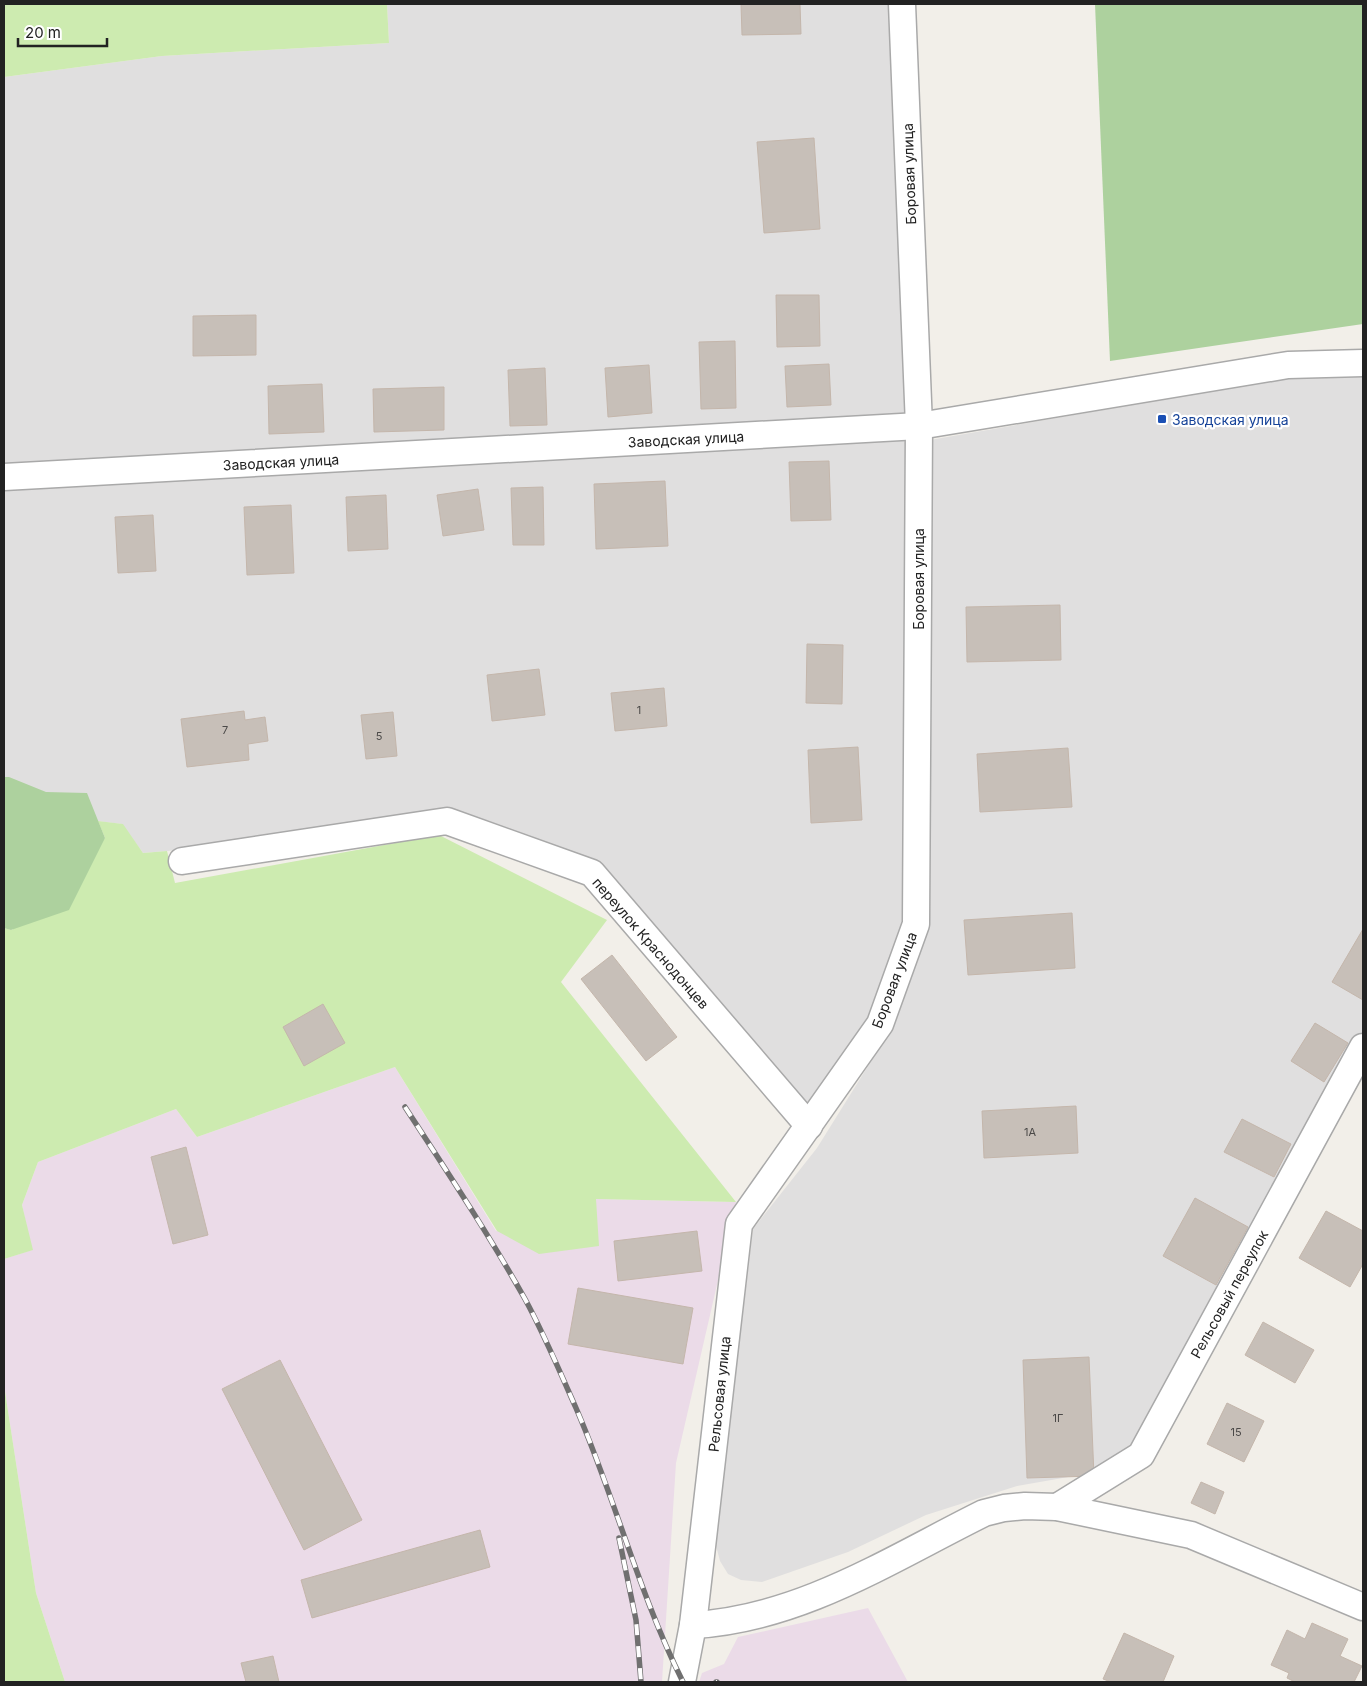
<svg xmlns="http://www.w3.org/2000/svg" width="1367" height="1686" font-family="Inter,sans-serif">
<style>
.residential{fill:#e0dfdf}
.industrial{fill:#ebdbe8}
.grass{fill:#cdebb0}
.forest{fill:#add19e}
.building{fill:#c7bfb8;stroke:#c4b6ab}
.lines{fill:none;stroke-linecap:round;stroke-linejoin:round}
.minor-casing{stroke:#a9a9a9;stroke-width:29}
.minor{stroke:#fff;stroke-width:26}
.rail-casing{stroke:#707070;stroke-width:5.5}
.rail{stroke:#fff;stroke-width:4;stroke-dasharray:11;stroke-linecap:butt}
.transit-dot{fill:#1a4fb4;stroke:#fff;stroke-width:2}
.labels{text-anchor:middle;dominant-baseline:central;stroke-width:4.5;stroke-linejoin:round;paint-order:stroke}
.number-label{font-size:11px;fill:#4b4948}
.street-label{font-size:14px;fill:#222;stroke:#fff}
.transit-label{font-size:14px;fill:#164399;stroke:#fff;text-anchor:start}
</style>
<rect width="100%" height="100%" fill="#f2efe9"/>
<g class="residential">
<polygon points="387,4 893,4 909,418 4,472 4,77 162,56 389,43"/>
<polygon points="1363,376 1363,1035 1137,1453 1108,1470 1017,1486 926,1515 848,1552 762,1582 741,1580 728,1574 720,1561 715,1542 753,1229 817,1148 888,1034 926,930 930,440 1281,379"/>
<polygon points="913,436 907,919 872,1020 807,1111 600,865 454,811 179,850 143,853 122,824 4,810 4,483"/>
</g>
<g class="industrial">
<polygon points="395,1067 496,1231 596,1199 736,1202 676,1463 662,1682 65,1682 36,1593 4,1385 4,1259 32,1250 22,1205 38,1162 176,1109 197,1137"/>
<polygon points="868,1608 908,1682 699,1682 702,1673 724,1664 738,1637"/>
</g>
<g class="grass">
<polygon points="4,4 387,4 389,43 162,56 4,77"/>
<polygon points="98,821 123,824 143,853 167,851 175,883 439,835 607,920 561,982 736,1202 596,1199 599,1246 539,1254 497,1231 395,1067 197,1137 176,1109 38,1162 22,1205 33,1250 4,1259 4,928 12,930 105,838"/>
<polygon points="4,1385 36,1593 65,1682 4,1682"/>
</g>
<g class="forest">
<polygon points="1095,4 1363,4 1363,324 1110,361"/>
<polygon points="4,777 9,777 46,792 87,793 105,838 69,910 11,930 4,928"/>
</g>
<g class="building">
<polygon points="741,4 800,4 801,34 742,35"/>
<polygon points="814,138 820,229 764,233 757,142"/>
<polygon points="776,295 819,295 820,346 777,347"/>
<polygon points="256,315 256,355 193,356 193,316"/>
<polygon points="735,341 736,408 701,409 699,342"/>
<polygon points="829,364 831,405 787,407 785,366"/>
<polygon points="649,365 652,413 608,417 605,368"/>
<polygon points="545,368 547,425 510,426 508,370"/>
<polygon points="322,384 324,432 269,434 268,386"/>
<polygon points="444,387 444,430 374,432 373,389"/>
<polygon points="829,461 831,520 791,521 789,462"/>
<polygon points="665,481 668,546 596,549 594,484"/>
<polygon points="543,487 544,545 513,545 511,488"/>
<polygon points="478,489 484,530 443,536 437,495"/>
<polygon points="386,495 388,549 348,551 346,497"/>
<polygon points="291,505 294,573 247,575 244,507"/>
<polygon points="153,515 156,571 118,573 115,517"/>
<polygon points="1060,605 1061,660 967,662 966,607"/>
<polygon points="807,644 843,645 842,704 806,703"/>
<polygon points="539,669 545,715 492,721 487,675"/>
<polygon points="664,688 667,726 615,731 611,693"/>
<polygon points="244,711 245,720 265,717 268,741 248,744 249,760 187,767 181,719"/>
<polygon points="393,712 397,756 366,759 361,715"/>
<polygon points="858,747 862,820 811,823 808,750"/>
<polygon points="1068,748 1072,807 980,812 977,754"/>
<polygon points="1072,913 1075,968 968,975 964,920"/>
<polygon points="1363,929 1363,1000 1332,982"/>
<polygon points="612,955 677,1037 646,1061 581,979"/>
<polygon points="323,1004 345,1043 304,1066 283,1027"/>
<polygon points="1315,1023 1348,1043 1324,1082 1291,1061"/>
<polygon points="1076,1106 1078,1153 984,1158 982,1111"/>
<polygon points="1242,1119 1291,1144 1274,1177 1224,1152"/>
<polygon points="186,1147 208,1235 173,1244 151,1157"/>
<polygon points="1195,1198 1248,1227 1216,1285 1163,1256"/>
<polygon points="1326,1211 1363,1231 1363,1264 1350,1287 1299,1258"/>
<polygon points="697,1231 702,1271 618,1281 614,1241"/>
<polygon points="578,1288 693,1308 683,1364 568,1344"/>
<polygon points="1263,1322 1314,1350 1295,1383 1245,1355"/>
<polygon points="1089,1357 1094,1476 1027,1478 1023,1360"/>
<polygon points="280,1360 362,1520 304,1550 222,1389"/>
<polygon points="1227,1403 1264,1421 1244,1462 1207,1444"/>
<polygon points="1201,1482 1224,1492 1215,1514 1191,1503"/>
<polygon points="480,1530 490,1567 312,1618 301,1580"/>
<polygon points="1312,1623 1348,1639 1340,1656 1362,1666 1354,1682 1295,1682 1287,1678 1289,1673 1271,1665 1287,1630 1305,1639"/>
<polygon points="1124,1633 1174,1656 1163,1682 1111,1682 1103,1679"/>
<polygon points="273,1656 279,1682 246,1682 241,1663"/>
</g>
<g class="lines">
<defs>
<g id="minor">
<polyline points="4,477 919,426 1288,365 1363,363"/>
<polyline points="182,861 447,821 592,873 809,1126"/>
<polyline points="1057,1507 1141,1455 1363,1047"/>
<path d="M693 1625C800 1619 891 1559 984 1513L1004 1508 1025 1506 1057 1507 1191 1535 1363 1607"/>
<polyline points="682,1682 693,1625 739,1224 880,1024 916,924 919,426 902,4"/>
</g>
</defs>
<use href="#minor" class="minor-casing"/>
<use href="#minor" class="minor"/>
<defs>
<g id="rail">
<path d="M405 1107C446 1170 488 1233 525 1299 544 1334 560 1372 576 1408 615 1498 639 1594 683 1682"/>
<polyline points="619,1538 636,1620 641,1682"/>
<polyline points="716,1682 717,1682"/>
</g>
</defs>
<use href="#rail" class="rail-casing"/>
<use href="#rail" class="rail"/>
</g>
<rect class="transit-dot" x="1157" y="414" width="10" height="10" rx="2.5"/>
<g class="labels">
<g class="number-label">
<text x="639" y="710">1</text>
<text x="225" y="730">7</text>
<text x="379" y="736">5</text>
<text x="1030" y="1132">1А</text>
<text x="1058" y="1418">1Г</text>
<text x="1236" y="1432">15</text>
</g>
<g class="street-label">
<text transform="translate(909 174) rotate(-92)">Боровая улица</text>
<text transform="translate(686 439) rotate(-3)">Заводская улица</text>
<text transform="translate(281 462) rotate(-3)">Заводская улица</text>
<text transform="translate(918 579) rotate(-90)">Боровая улица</text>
<text transform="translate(651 943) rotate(49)">переулок Краснодонцев</text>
<text transform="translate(894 980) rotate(-69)">Боровая улица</text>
<text transform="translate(1229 1294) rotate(-61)">Рельсовый переулок</text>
<text transform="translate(719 1394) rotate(-84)">Рельсовая улица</text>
</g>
<g class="transit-label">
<text x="1172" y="419">Заводская улица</text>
</g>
</g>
<rect width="1367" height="1686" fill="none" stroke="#222222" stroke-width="10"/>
<path d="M18 38v8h89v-8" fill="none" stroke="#222222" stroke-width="2.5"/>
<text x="25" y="38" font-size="15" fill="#222222" stroke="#ffffff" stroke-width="4" paint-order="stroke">20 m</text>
</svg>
